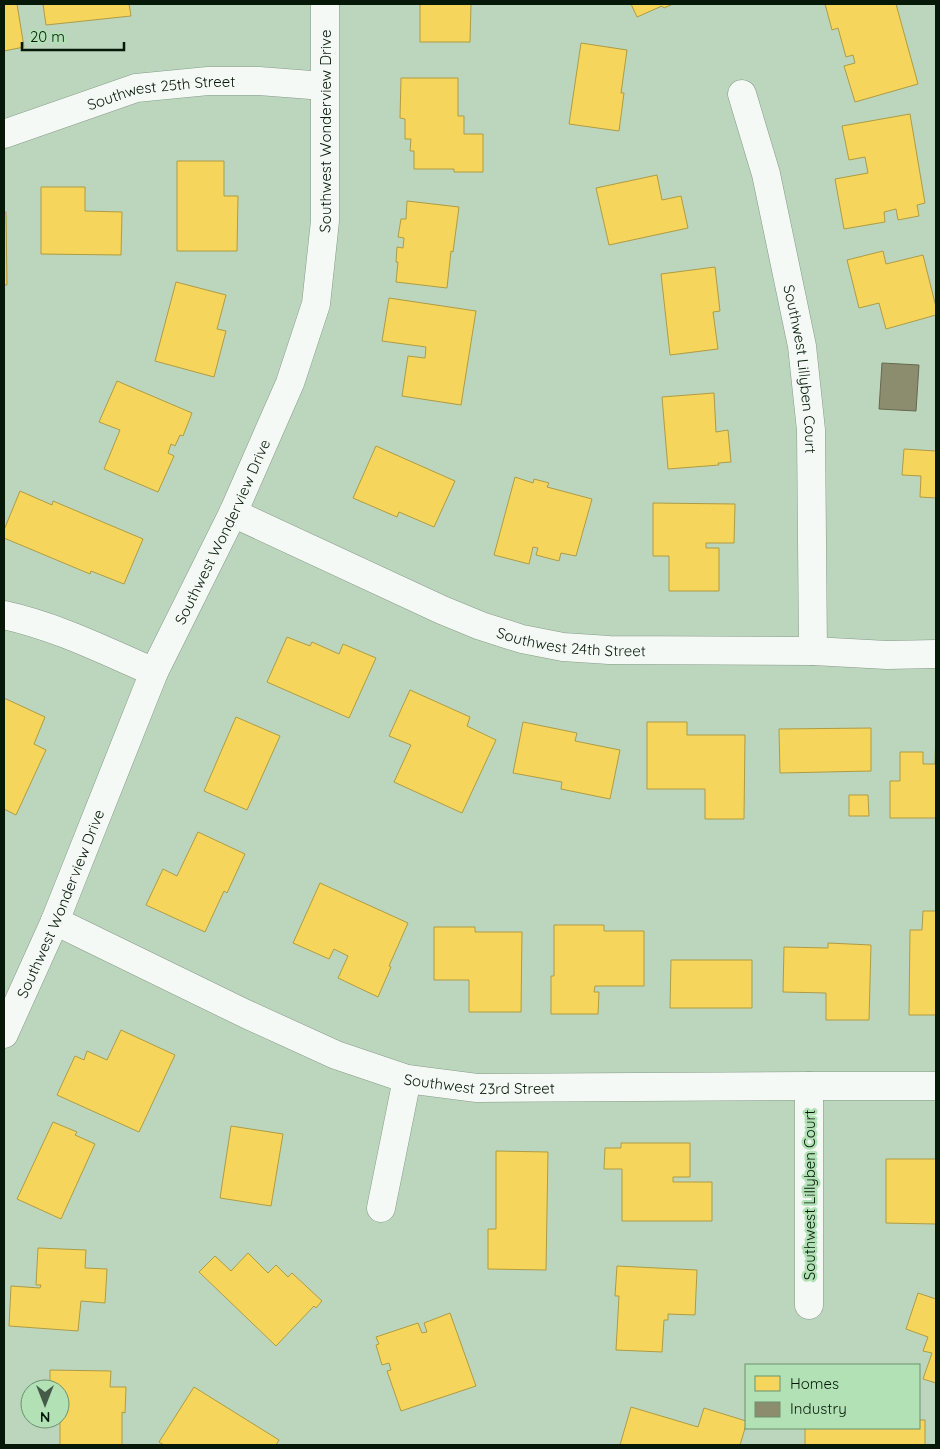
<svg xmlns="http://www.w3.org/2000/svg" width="940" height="1449" font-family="Quicksand,sans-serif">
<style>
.homes{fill:#f6d55c;stroke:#ae9c43}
.industry{fill:#8c8c6e;stroke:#64694f}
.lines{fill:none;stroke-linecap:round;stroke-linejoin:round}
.minor-casing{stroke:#859a87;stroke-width:29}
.minor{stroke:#f5f9f5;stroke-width:28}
.labels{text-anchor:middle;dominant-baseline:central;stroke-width:5;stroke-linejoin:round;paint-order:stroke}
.street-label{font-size:15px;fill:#061808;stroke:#b1e1b4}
</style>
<rect width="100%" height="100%" fill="#bcd6be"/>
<g class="homes">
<polygon points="4,4 17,4 24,47 4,51"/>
<polygon points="43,4 129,4 131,16 46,25"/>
<polygon points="420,4 471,4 470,42 420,42"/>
<polygon points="631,4 673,4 664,8 662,6 637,17"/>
<polygon points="825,4 896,4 918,84 855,102 844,66 855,63 853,55 846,57 838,28 832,30"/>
<polygon points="581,43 627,50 621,93 624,93 619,131 569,124"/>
<polygon points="401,78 458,78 458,116 464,116 464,134 483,134 483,172 454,172 454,169 414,169 414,151 410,151 411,139 405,139 405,119 400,118"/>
<polygon points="910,114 925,203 917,205 919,216 898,220 896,209 884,212 885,222 844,229 835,179 868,173 865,157 849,160 842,126"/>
<polygon points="177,161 224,161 224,196 238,196 237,251 177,251"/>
<polygon points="657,175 662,200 681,196 688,228 609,245 596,188"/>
<polygon points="41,187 85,187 85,211 122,212 121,255 41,254"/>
<polygon points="407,201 459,207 453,252 451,251 447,288 396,282 398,262 396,262 397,247 403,248 404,238 398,237 401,219 406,219"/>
<polygon points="4,212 6,212 7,285 4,285"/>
<polygon points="883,251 886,264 923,255 936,307 936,315 886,329 879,303 859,308 847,260"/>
<polygon points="715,267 720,311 713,312 718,349 670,355 661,274"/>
<polygon points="176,282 226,295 217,329 226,331 214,377 155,361"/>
<polygon points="389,298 476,311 461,405 402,396 408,356 425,358 426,347 382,341"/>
<polygon points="117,381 192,413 183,436 180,435 175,446 171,444 168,453 174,456 158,492 104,469 120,430 99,422"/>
<polygon points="714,393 716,432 728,430 731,462 718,463 719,465 668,469 662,397"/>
<polygon points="376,446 455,481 434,527 399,512 397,517 353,498"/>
<polygon points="904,449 936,451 936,498 920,497 921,476 902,475"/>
<polygon points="515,477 533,483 534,479 549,483 547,487 592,499 576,556 561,553 559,561 536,555 538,548 533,547 529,564 494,555"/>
<polygon points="20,491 52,505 53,501 143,539 124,584 91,571 90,574 4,538 4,530"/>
<polygon points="653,503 735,504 734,543 706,543 706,548 719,548 719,591 669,591 669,556 653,556"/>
<polygon points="287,637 310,646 312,642 339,654 343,644 376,658 349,718 267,682"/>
<polygon points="410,690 470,717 467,726 496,740 462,813 394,782 411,745 389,736"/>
<polygon points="4,698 45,717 34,744 46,750 16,815 4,809"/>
<polygon points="236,717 280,736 247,810 204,791"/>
<polygon points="523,722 577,733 575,741 620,750 610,799 561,789 562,782 513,773"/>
<polygon points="647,722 687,722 687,735 745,735 744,819 705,819 705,789 647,789"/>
<polygon points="936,725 936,818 890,818 890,781 900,781 900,752 923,752 923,764 935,764"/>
<polygon points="871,728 871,771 780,773 779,729"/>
<polygon points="849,795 868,795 869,816 849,816"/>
<polygon points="198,832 245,854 227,893 224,891 205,932 146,905 163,869 177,876"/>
<polygon points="320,883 408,923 389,966 391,967 378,997 338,978 348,956 334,949 329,959 293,943"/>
<polygon points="923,911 936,911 936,1015 909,1015 910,930 922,930"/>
<polygon points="554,925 604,925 604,931 644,931 644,986 595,986 594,992 599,992 598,1014 551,1014 551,976 554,976"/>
<polygon points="434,927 475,927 475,932 522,932 521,1012 469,1012 469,980 434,980"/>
<polygon points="828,943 871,945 869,1020 826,1020 826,993 783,992 784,947 828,948"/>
<polygon points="671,960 752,960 752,1008 670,1008"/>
<polygon points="121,1030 175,1055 139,1132 57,1095 75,1056 84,1060 87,1051 107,1060"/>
<polygon points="53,1122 77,1132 75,1135 95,1144 61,1219 17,1199"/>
<polygon points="231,1126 283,1134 271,1206 220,1198"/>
<polygon points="621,1143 690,1143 690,1177 673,1177 673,1182 712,1182 712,1221 622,1221 622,1169 604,1169 605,1148 621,1148"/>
<polygon points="496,1151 548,1152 546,1270 488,1269 488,1229 496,1229"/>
<polygon points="886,1159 936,1159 936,1224 886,1223"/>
<polygon points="38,1248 86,1250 85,1268 107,1269 105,1303 81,1301 78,1331 9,1326 11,1286 40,1288 41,1285 36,1285"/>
<polygon points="248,1253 268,1273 276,1265 288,1277 292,1273 322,1301 316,1308 314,1306 276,1346 199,1272 215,1256 231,1271"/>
<polygon points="617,1266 697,1270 695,1315 668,1314 668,1320 664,1320 662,1352 616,1350 619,1296 615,1296"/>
<polygon points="918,1293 936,1299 936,1383 923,1379 932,1353 923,1351 928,1337 906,1329"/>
<polygon points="450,1313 476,1386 401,1411 387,1371 391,1370 389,1363 382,1365 376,1345 379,1344 376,1337 418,1323 422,1333 427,1332 424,1323"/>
<polygon points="50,1370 111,1371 110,1387 126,1387 125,1413 122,1412 122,1445 60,1445 60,1389 50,1389"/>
<polygon points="194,1387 279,1440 276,1445 164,1445 159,1442"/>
<polygon points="631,1407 698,1427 704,1408 746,1421 746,1425 740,1445 620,1445"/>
<polygon points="919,1420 925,1420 925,1445 805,1445 805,1428 919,1428"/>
</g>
<polygon class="industry" points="882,363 919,365 916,411 879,409"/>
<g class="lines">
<defs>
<g id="minor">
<path id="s1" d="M742 94 766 174 802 346 811 430 813 651"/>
<path id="s2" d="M4 134 136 88 208 81H259L324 86"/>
<path id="s3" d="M233 513 442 610 481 626 522 639 563 647 609 650 813 651 887 655 936 654"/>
<path d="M4 615C58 627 103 650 154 672"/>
<path id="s4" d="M55 921 246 1014 336 1055 407 1079 477 1088 809 1086H936"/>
<path id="s5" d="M4 1034 55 921 154 672 233 513 290 383 316 304 325 221V4"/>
<polyline points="381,1208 407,1079"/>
<polyline points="809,1305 809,1086"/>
</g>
</defs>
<use href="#minor" class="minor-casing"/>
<use href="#minor" class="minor"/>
</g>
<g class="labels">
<g class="street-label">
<text stroke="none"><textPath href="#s2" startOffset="164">Southwest 25th Street</textPath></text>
<text stroke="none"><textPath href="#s5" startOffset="968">Southwest Wonderview Drive</textPath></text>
<text stroke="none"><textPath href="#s1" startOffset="282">Southwest Lillyben Court</textPath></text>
<text stroke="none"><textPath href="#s5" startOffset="548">Southwest Wonderview Drive</textPath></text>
<text stroke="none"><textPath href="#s3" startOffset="365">Southwest 24th Street</textPath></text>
<text stroke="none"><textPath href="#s5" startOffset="142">Southwest Wonderview Drive</textPath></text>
<text stroke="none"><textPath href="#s4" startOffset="459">Southwest 23rd Street</textPath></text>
<text transform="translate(809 1195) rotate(-90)">Southwest Lillyben Court</text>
</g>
</g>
<rect width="940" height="1449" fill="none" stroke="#061808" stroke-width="10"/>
<rect x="745" y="1364" width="175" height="65" fill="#b1e1b4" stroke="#6d916f"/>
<rect x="755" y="1376" width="25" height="15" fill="#f6d55c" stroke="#6d916f"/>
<text x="790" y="1389" font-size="15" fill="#061808">Homes</text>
<rect x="755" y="1402" width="25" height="15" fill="#8c8c6e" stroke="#6d916f"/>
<text x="790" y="1414" font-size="15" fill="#061808">Industry</text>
<g transform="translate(45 1404) rotate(180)"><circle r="24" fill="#b1e1b4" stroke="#6d916f"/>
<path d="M0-4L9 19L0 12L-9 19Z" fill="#465a48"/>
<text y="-8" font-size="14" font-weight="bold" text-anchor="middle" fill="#061808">N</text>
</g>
<path d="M22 42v8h102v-8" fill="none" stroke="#061808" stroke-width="2.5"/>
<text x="30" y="42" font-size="15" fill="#061808" stroke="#b1e1b4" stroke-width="4" paint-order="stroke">20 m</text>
</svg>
